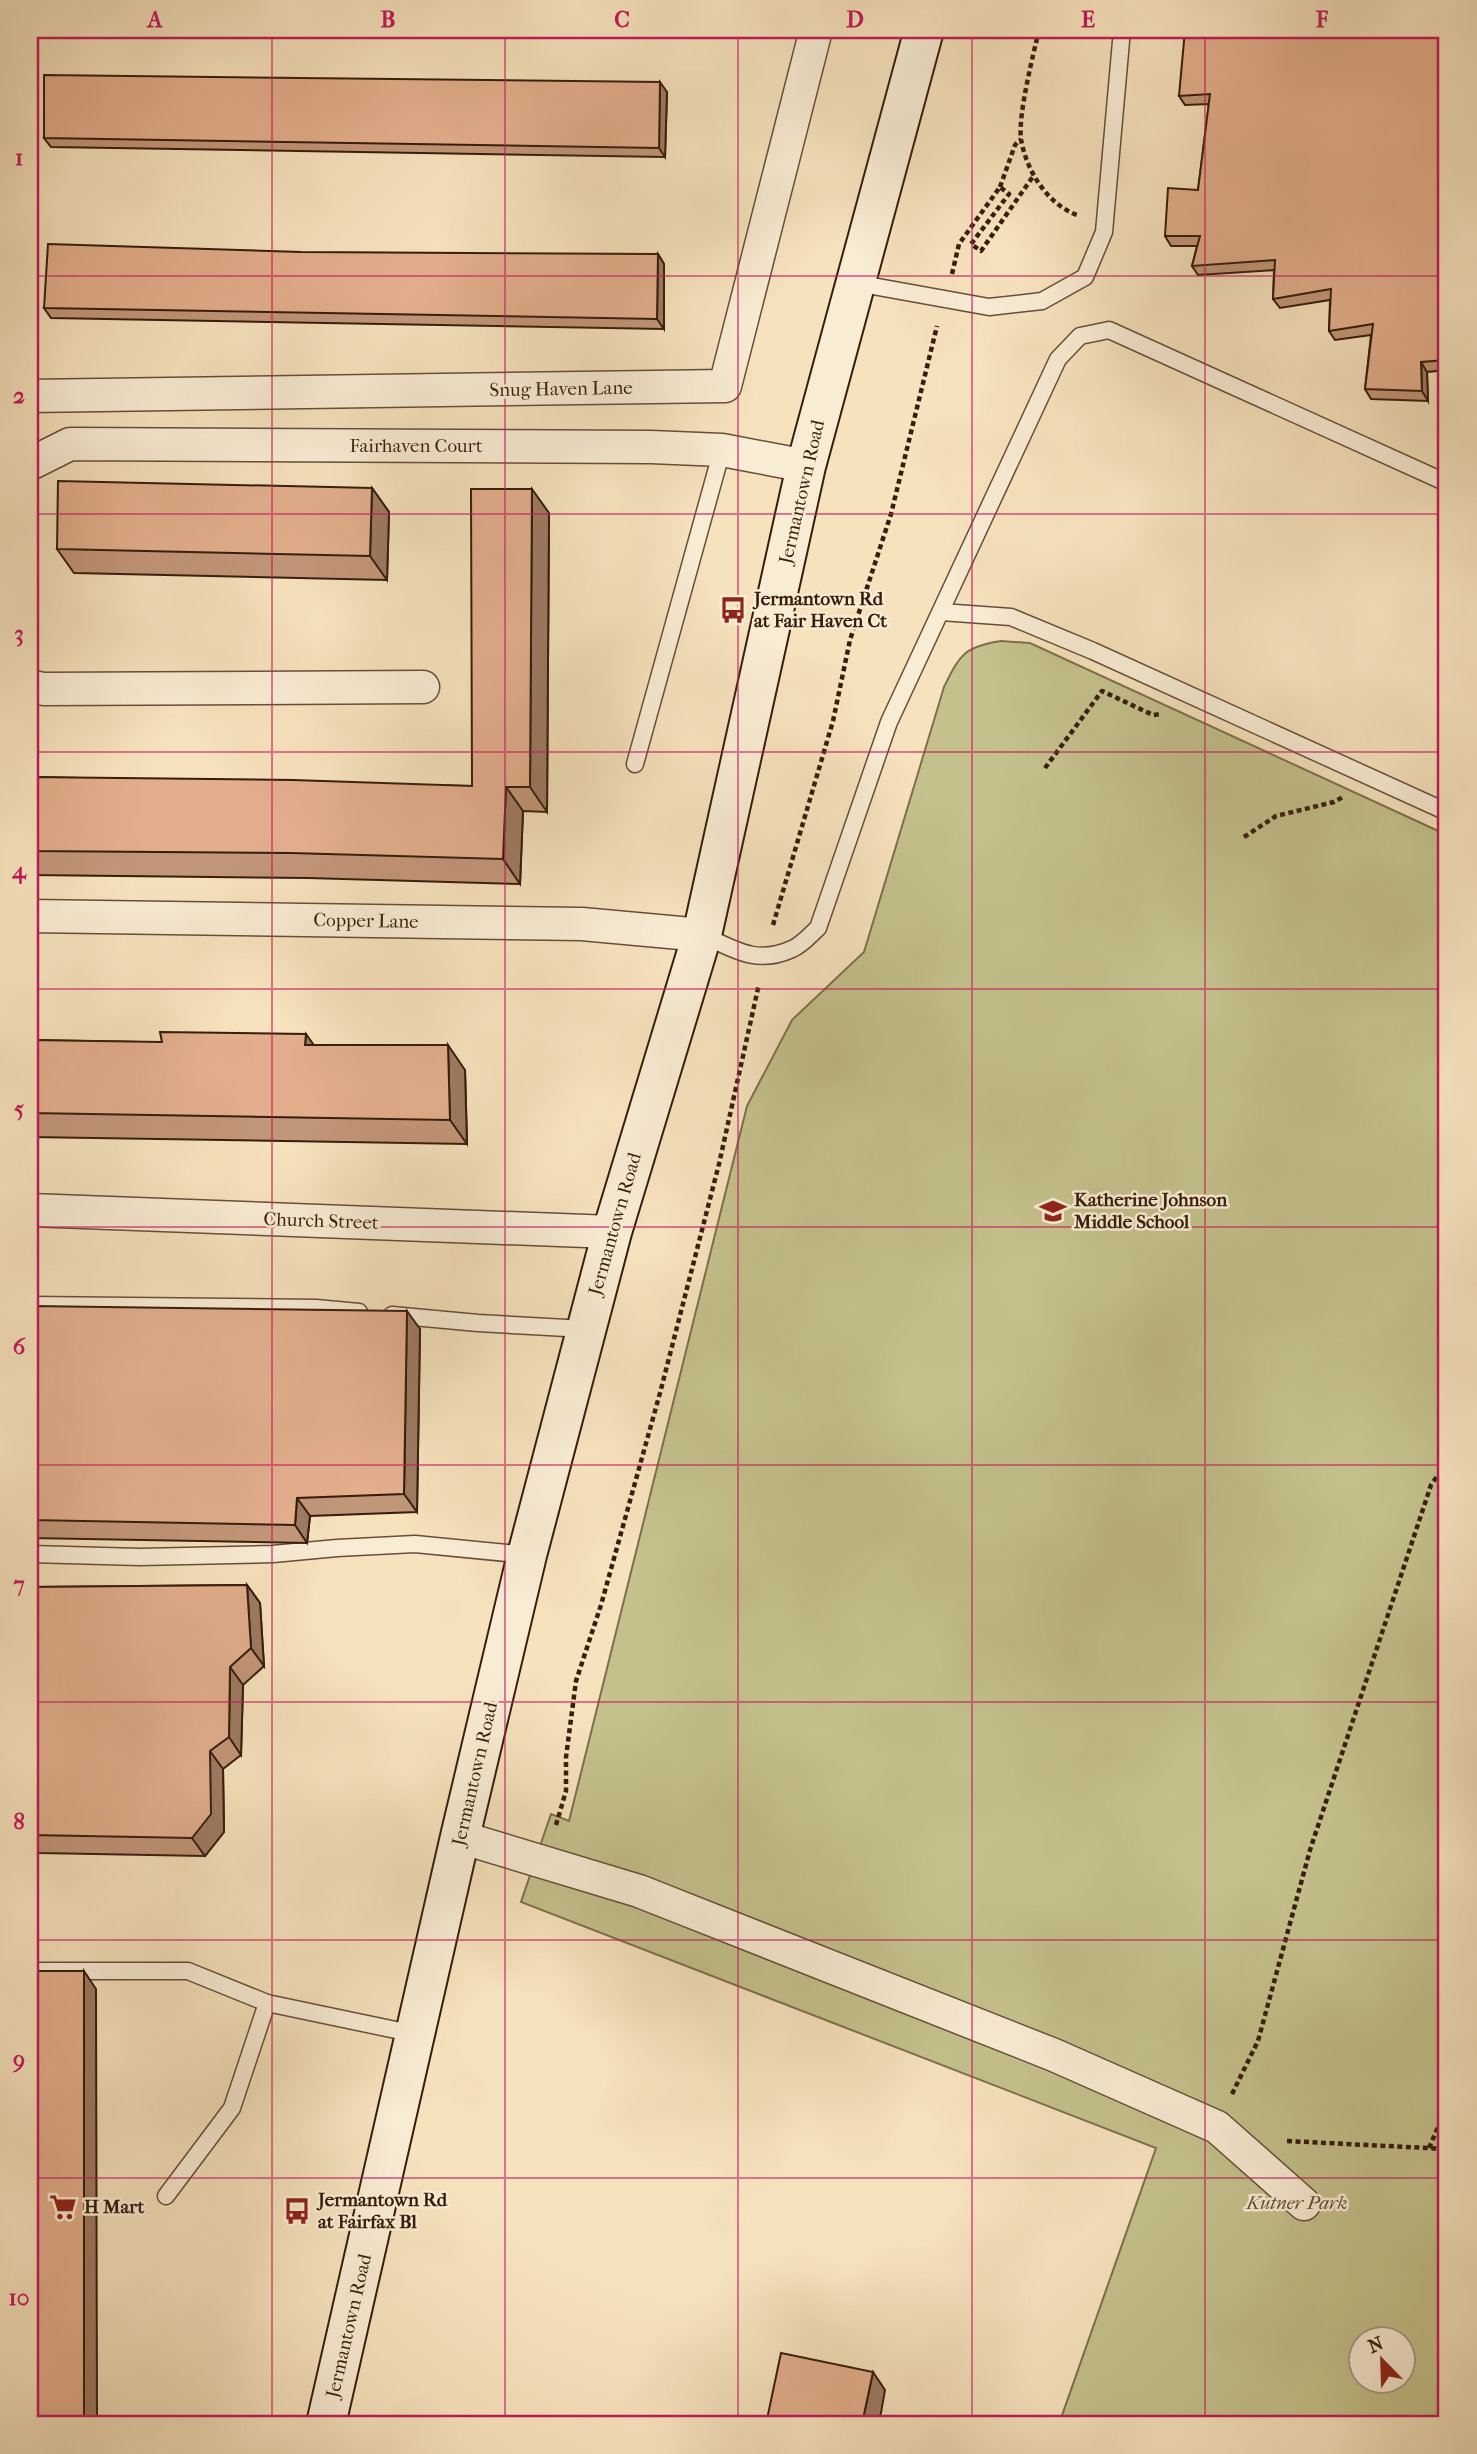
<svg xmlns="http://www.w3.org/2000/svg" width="1477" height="2454" font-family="'IM FELL French Canon',serif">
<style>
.green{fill:#c4c18c;stroke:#7d6f4c;stroke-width:2;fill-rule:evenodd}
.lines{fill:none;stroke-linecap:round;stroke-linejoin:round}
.lane-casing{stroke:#664e38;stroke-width:19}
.street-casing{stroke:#664e38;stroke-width:35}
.secondary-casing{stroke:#361d0c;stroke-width:42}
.path{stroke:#361d0c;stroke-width:4.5;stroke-dasharray:5 3.5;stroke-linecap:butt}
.lane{stroke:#f9ecd4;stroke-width:16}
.street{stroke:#f9ecd4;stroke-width:32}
.secondary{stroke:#f9ecd4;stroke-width:38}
.wall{fill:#c29678;stroke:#361d0c;stroke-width:2}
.shaded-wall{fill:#9e7a62;stroke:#361d0c;stroke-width:2}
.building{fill:#e2ae8c;stroke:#361d0c;stroke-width:2}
.grid{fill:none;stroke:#c2185b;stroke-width:2;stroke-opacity:0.55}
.labels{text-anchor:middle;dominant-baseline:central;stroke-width:5;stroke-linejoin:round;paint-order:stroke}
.street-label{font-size:19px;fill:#361d0c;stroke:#f9ecd4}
.poi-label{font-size:19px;font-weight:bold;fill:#361d0c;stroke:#f9ecd4;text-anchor:start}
.park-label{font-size:19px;font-style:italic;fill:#614e32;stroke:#f9ecd4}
.neatline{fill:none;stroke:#c2185b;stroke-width:2.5}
.grid-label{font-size:23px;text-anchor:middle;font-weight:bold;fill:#c2185b}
</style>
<rect width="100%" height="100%" fill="#f6e2bd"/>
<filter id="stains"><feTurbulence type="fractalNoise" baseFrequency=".00286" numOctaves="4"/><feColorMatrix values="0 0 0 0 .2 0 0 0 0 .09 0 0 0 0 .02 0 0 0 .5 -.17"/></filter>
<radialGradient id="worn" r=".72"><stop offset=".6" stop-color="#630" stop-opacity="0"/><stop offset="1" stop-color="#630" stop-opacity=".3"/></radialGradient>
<path class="green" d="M1001 641 1030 643 1447 835V2424H1059L1156 2148 521 1902 551 1814 569 1821 747 1106 792 1020 864 952 944 687C960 655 963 647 1001 641ZM1362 2338H1404V2380H1362Z"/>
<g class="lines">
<defs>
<g id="lane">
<polyline points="856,283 989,307 1042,301 1085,277 1104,232 1122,30"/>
<polyline points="941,612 1011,617 1093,651 1447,812"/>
<polyline points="635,764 722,450"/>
<path d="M703 935C735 950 757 965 792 949 802 945 811 934 818 928L889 722 1058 359 1080 336 1109 330 1447 483"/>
<polyline points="30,1305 316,1308 359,1312"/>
<polyline points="392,1315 478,1323 585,1329"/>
<polyline points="30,1554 140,1557 273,1554 337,1548 415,1544 527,1555"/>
<polyline points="30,1971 188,1971 267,2003"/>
<polyline points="166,2196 232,2108 267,2003 415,2034"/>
</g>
<g id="street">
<polyline points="30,396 725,386 816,30"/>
<polyline points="30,464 70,444 651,447 722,450 806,466"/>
<polyline points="30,686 43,689 423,687"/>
<polyline points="30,916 582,924 702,935"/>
<polyline points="30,1210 612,1232"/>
<polyline points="460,1837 639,1891 1054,2055 1217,2127 1304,2204"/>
</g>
<polyline id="secondary" points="326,2424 460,1837 527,1555 612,1232 702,935 806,466 924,30"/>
</defs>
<use href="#lane" class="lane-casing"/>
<use href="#street" class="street-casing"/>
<use href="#secondary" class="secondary-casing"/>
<g class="path">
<path d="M1039 30C1033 56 1018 114 1021 139 1026 170 1047 204 1077 215"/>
<polyline points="1000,187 1015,145 1021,139"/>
<polyline points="952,274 959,244 1000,187 1009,194 971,244 981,251 1034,175"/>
<polyline points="1045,768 1102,691 1153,715 1161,714"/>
<polyline points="1244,837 1276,816 1334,802 1343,797"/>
<polyline points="773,925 833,721 850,640 891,514 937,326"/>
<polyline points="556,1825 566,1791 566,1757 576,1681 601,1605 660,1393 719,1164 759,984"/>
<polyline points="1232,2094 1258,2041 1310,1850 1431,1485 1447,1462"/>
<polyline points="1287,2141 1447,2149"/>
<polyline points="1429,2148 1447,2106"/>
</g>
<use href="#lane" class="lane"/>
<use href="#street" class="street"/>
<use href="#secondary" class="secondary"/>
</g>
<g class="wall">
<polygon points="1447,30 1447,370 1427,372 1428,401 1371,399 1365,389 1371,335 1335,340 1329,331 1330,300 1280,308 1273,299 1274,270 1198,275 1192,266 1197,246 1171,246 1165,236 1198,190 1209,104 1185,105 1179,96"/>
<polygon points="667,92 665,157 51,147 44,138"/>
<polygon points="658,254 664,264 664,329 51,318 44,308"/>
<polygon points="372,488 389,512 387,580 74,573 57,549"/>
<polygon points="549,513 547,812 523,811 520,884 308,878 30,875 30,777 472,786"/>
<polygon points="30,1040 314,1045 465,1070 467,1144 30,1137"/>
<polygon points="30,1306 420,1329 417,1512 310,1516 307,1543 30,1538"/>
<polygon points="247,1585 260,1603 264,1666 243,1685 241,1755 223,1769 224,1832 205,1856 39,1853 30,1840 30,1587"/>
</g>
<g class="shaded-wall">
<polygon points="660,82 667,92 665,157 659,148"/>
<polygon points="658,254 664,264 664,329 657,319"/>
<polygon points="1421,362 1427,372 1428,401 1422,391"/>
<polygon points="372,488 389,512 387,580 370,556"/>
<polygon points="532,489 549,513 547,812 530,787"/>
<polygon points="506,787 523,811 520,884 503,859"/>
<polygon points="306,1034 323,1058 305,1045"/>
<polygon points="448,1045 465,1070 467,1144 450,1120"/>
<polygon points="407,1311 420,1329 417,1512 404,1494"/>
<polygon points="297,1498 310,1516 307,1543 295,1525"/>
<polygon points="247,1585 260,1603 264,1666 251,1648"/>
<polygon points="230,1667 243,1685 241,1755 229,1737"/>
<polygon points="210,1751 223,1769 224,1832 205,1856 192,1838"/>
<polygon points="84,1971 96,1989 97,2424 84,2424"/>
<polygon points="873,2372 885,2390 879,2424 862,2424"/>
</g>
<g class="building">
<polygon points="1185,30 1447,30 1447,360 1421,362 1422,391 1365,389 1373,324 1329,331 1331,289 1273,299 1275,260 1192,266 1200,236 1165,236 1168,188 1198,190 1210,94 1179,96"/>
<polygon points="44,75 660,82 659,148 44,138"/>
<polygon points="48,244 301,252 658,254 657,319 44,308"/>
<polygon points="58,481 372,488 370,556 57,549"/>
<polygon points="471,489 532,489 530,787 506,787 503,859 291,853 30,851 30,777 293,780 472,786"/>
<polygon points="160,1032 306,1034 305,1045 448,1045 450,1120 30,1113 30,1040 162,1042"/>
<polygon points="30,1306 407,1311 404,1494 297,1498 295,1525 30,1520"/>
<polygon points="247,1585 251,1648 230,1667 229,1737 210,1751 211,1814 192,1838 30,1835 30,1587"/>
<rect x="30" y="1971" width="54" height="453"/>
<polygon points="781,2353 873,2372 862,2424 766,2424"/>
</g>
<path class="grid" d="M272 30V2424M505 30V2424M738 30V2424M972 30V2424M1205 30V2424M30 276H1447M30 514H1447M30 752H1447M30 989H1447M30 1227H1447M30 1465H1447M30 1702H1447M30 1940H1447M30 2178H1447"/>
<defs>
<symbol id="bus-bare" viewBox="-9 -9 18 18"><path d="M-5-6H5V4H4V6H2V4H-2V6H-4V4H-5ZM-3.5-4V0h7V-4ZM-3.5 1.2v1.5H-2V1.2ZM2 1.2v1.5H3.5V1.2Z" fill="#8f2418" stroke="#f9ecd4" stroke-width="2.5" paint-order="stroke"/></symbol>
<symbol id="school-bare" viewBox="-9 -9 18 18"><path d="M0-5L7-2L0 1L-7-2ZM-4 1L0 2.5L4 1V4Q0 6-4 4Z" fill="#8f2418" stroke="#f9ecd4" stroke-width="2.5" paint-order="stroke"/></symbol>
<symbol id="supermarket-bare" viewBox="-9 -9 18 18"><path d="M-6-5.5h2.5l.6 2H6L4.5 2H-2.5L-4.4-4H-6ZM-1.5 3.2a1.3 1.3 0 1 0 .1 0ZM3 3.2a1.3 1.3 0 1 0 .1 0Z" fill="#8f2418" stroke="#f9ecd4" stroke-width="2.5" paint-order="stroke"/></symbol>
</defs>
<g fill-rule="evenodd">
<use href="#bus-bare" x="714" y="591" width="38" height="38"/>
<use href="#school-bare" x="1034" y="1192" width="38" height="38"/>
<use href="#supermarket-bare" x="44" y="2188" width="38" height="38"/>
<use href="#bus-bare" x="278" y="2192" width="38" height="38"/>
</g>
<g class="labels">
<g class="street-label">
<text transform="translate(561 389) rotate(-1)">Snug Haven Lane</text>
<text x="416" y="446">Fairhaven Court</text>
<text transform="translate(802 492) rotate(-77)">Jermantown Road</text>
<text transform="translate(366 921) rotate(1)">Copper Lane</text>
<text transform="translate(321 1221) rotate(2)">Church Street</text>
<text transform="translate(615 1224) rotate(-74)">Jermantown Road</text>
<text transform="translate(475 1774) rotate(-77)">Jermantown Road</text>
<text transform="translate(349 2326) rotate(-77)">Jermantown Road</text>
</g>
<g class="poi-label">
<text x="754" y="599">Jermantown Rd<tspan x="754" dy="22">at Fair Haven Ct</tspan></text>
<text x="1074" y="1200">Katherine Johnson<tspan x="1074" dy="22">Middle School</tspan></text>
<text x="318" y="2200">Jermantown Rd<tspan x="318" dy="22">at Fairfax Bl</tspan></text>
<text x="84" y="2207">H Mart</text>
</g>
<g class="park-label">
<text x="1297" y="2203">Kutner Park</text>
</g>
</g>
<rect width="1477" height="2454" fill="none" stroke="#f6e2bd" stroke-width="77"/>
<g transform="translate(1382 2360) rotate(337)"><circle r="33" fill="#f9ecd4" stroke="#ab9984" stroke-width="2"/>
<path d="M0-5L12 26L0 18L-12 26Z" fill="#8f2418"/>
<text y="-10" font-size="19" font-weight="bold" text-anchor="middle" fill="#361d0c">N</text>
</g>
<rect x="38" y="38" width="1400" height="2378" class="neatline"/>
<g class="grid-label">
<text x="155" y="27">A</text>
<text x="388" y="27">B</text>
<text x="622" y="27">C</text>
<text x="855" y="27">D</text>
<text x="1088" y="27">E</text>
<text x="1322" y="27">F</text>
<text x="19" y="165">1</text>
<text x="19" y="403">2</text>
<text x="19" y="641">3</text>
<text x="19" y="878">4</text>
<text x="19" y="1116">5</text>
<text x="19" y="1354">6</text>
<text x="19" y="1592">7</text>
<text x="19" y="1829">8</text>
<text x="19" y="2067">9</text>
<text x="19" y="2305">10</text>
</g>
<rect width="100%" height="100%" filter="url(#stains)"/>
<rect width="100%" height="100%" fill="url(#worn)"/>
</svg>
